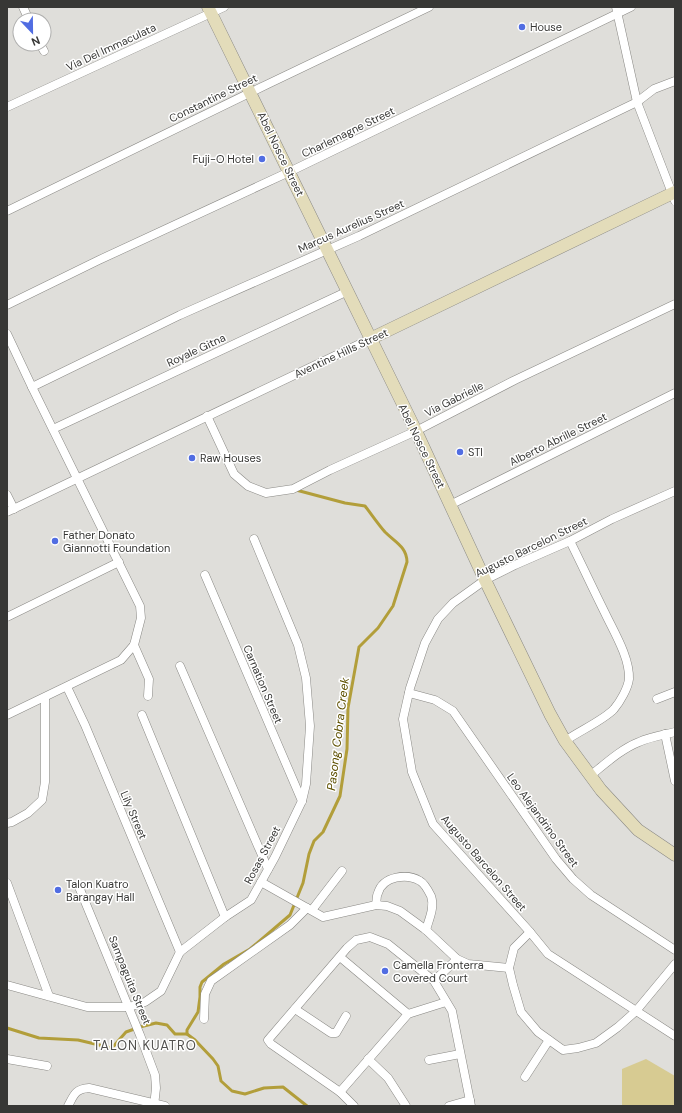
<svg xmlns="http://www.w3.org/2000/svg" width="682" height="1113" font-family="'DM Sans',sans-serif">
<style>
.green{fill:#d7cb92}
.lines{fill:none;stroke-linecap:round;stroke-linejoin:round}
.stream{stroke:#b29e3a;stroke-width:3}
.street-casing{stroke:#8a8985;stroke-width:9}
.secondary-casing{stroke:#8a8985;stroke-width:13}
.street{stroke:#fff;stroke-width:8}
.secondary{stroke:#e3dcba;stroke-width:12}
.poi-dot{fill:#516de2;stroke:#fff;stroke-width:1.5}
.labels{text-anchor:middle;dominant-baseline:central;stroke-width:3;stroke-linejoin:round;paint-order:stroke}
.poi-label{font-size:11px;fill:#373735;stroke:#fff;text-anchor:start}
.street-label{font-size:11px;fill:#373735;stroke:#fff}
.water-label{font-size:12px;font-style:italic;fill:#5e5000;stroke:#fff}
.quarter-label{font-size:13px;letter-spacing:1px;fill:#51504d;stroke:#fff}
</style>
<rect width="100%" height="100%" fill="#dfdeda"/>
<polygon class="green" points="646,1059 675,1076 675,1106 622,1106 622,1069"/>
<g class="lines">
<g class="stream">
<polyline points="7,1028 39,1038 78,1040 112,1048 126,1032 140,1027 156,1023 167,1025 175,1034 187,1034 195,1040 213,1059 218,1066 221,1081 232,1091 245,1094 264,1088 283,1087 307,1106"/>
<path d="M187 1034V1030L198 1012 200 997V987L202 982 224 964 250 949 290 915 303 883 309 854 314 841 323 832 340 796 347 749 348 708 359 647 378 628 393 606 407 562C407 547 395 542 385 532 378 524 372 515 365 506L345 503 296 490"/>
</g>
<defs>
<g id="street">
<polyline points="23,7 29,20"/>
<polyline points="616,7 637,102 675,201"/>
<polyline points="40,44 44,51"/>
<polyline points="7,107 224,7"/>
<polyline points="7,211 268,84 429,7"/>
<polyline points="7,305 99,260 289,172 631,7"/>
<polyline points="7,334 32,387 140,606 141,618 134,645 121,660 7,715"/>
<polyline points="32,387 180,315 359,236 637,102 654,89 675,81"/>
<polyline points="207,416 234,474 248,486 266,493 293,489 330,470 416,431 515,380 675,304"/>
<polyline points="53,429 348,291"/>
<polyline points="675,491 612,519 570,541 515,565 485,580 453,603 438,619 425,643 410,688 403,719 412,772 433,824 530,932 548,954 675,1036"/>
<polyline points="7,495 14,509"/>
<polyline points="450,505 675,393"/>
<polyline points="7,512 370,339"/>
<polyline points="205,575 302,801"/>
<polyline points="7,617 119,562"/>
<polyline points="134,645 149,679 148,696"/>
<polyline points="180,666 268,869"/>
<polyline points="67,687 85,725 180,952"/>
<polyline points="409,693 435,700 453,711 556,859 573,879 591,895 675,950"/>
<polyline points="657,699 675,692"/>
<polyline points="142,715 225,917"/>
<polyline points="665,734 675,781"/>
<path d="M565 741C579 731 604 720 614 709 620 702 628 688 629 679 630 658 614 632 605 613 593 589 582 565 570 541"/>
<path d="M590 776C605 764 621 749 639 742 650 737 663 735 675 732"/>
<polyline points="7,823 12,822 28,813 42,800 45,782 45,698"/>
<polyline points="261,882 323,917 376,905 387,906 400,911 426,930 457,959 468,964 509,968"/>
<polyline points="7,883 49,996"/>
<polyline points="79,887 140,1035 155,1075 156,1088 154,1106"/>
<path d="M376 905C377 901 376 896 378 893 383 876 407 873 420 881 424 883 429 892 431 896 435 907 429 919 426 930"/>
<polyline points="312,910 342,871"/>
<polyline points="530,932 514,948 509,968 513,985 521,1012 538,1032 563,1050 578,1048 596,1043 618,1027 636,1011 675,964"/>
<polyline points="340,957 408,1014"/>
<polyline points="434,981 457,959"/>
<polyline points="7,985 87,1007 129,1007 145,1002 161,991 180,952 225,917 251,900 275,857 302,801 306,784 310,726 306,678 298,645 254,539"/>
<polyline points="295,1009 331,1033 336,1033 346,1016"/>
<polyline points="204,1019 205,994 211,981 290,925 307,908"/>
<polyline points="7,1059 47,1066"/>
<polyline points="368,1059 388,1078 406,1106"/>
<polyline points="429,1060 460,1054"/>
<polyline points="525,1077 549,1040"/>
<polyline points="340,1092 408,1014 446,1002"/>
<path d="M68 1106C74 1095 75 1089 89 1088L165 1106"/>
<polyline points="354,1106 340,1092 271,1044 268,1040 347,948 356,940 370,937 388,944 434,981 452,1011 471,1106"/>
<polyline points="449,1106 470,1100"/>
</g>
<g id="secondary">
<polyline points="208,7 416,431 485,580 550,714 565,741 601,790 638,830 675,855"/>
<polyline points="370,339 675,192"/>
</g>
</defs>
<use href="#street" class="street-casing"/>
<use href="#secondary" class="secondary-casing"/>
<use href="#street" class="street"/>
<use href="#secondary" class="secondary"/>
</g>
<g class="poi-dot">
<circle cx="522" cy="27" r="4"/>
<circle cx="262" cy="159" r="4"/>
<circle cx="460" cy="452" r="4"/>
<circle cx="192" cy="458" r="4"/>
<circle cx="55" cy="541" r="4"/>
<circle cx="58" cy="890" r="4"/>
<circle cx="385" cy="971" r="4"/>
</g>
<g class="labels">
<g class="poi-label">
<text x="530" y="27">House</text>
<text x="254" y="159" text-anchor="end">Fuji-O Hotel</text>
<text x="468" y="452">STI</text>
<text x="200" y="458">Raw Houses</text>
<text x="63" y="535">Father Donato<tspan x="63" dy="13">Giannotti Foundation</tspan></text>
<text x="66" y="884">Talon Kuatro<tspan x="66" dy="13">Barangay Hall</tspan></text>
<text x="393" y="965">Camella Fronterra<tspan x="393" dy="13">Covered Court</tspan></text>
</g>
<g class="street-label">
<text transform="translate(111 47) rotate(-25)">Via Del Immaculata</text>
<text transform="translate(213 98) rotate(-26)">Constantine Street</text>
<text transform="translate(348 132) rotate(-26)">Charlemagne Street</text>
<text transform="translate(281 154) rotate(64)">Abel Nosce Street</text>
<text transform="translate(351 226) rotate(-24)">Marcus Aurelius Street</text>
<text transform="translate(196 350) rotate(-25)">Royale Gitna</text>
<text transform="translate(341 353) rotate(-25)">Aventine Hills Street</text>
<text transform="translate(454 399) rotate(-27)">Via Gabrielle</text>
<text transform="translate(558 439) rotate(-26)">Alberto Abrille Street</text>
<text transform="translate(422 446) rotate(64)">Abel Nosce Street</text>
<text transform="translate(531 547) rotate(-26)">Augusto Barcelon Street</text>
<text transform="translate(263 684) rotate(67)">Carnation Street</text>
<text transform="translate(134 815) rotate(67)">Lily Street</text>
<text transform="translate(543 820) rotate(54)">Leo Alejandrino Street</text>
<text transform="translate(262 855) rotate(-62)">Rosas Street</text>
<text transform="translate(484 863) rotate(49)">Augusto Barcelon Street</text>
<text transform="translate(130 980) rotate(68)">Sampaguita Street</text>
</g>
<g class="water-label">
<text transform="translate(338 734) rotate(-83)">Pasong Cobra Creek</text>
</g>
<g class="quarter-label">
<text x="145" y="1045">TALON KUATRO</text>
</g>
</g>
<rect width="682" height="1113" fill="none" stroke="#373735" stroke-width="16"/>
<g transform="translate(32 32) rotate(158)"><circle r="19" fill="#ffffff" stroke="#afafae"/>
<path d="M0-3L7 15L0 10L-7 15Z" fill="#516de2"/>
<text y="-6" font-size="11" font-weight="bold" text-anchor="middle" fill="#373735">N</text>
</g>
</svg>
